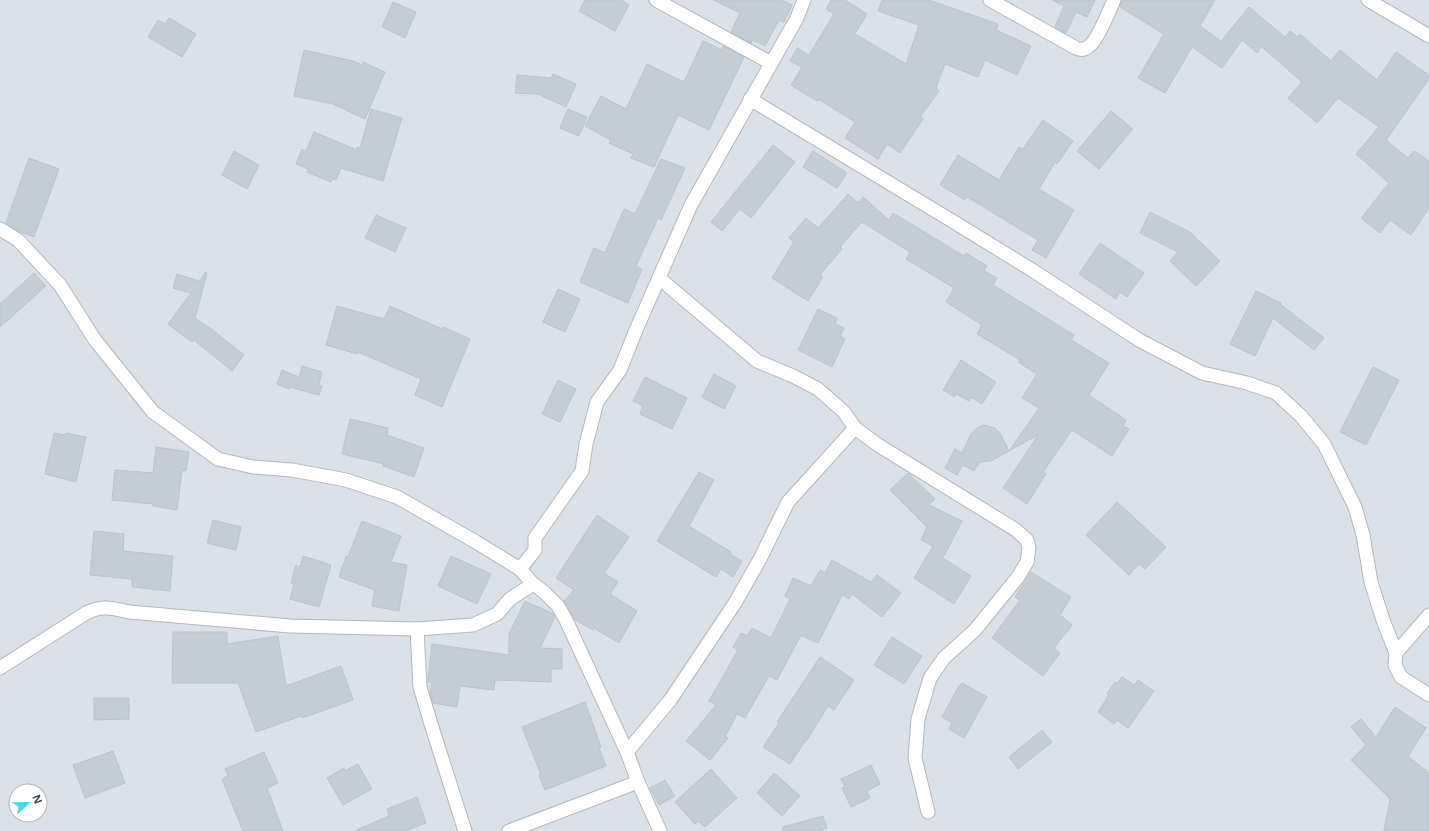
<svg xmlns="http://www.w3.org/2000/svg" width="1429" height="831" font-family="'Noto Sans',sans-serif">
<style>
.residential{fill:#dbe1e8;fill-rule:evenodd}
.building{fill:#c3cdd6;stroke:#b7c3d0}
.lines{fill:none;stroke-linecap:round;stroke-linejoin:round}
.minor-casing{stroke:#b0b8c0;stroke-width:15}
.minor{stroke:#fff;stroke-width:13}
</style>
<rect width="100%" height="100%" fill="#edf0f5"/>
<path class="residential" d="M0 0H1429V831H0ZM16 791H40V815H16Z"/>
<g class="building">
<polygon points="585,0 621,0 629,5 615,31 579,11"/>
<polygon points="713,0 781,0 792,5 784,22 779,20 765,46 752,40 751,43 731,32 740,13"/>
<polygon points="831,0 845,0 867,14 855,34 906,64 919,25 878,11 882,0 929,0 998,24 996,30 1031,46 1017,75 985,60 978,77 945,64 936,88 939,91 920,117 923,119 900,153 887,144 878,159 845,138 855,122 818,99 817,101 791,85 802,67 790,61 797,48 809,55 834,14 826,9"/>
<polygon points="1052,0 1095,0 1087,17 1076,12 1066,33 1055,27 1064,6"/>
<polygon points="1122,0 1215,0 1200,26 1221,41 1249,7 1285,37 1290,31 1298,37 1300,34 1331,61 1340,50 1377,80 1396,52 1429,75 1429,79 1386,140 1408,158 1414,151 1429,161 1429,208 1411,235 1390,220 1380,233 1361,218 1389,183 1356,154 1379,127 1338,98 1317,123 1288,98 1302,82 1262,47 1257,53 1242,40 1222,68 1192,47 1165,93 1138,78 1164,34 1120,7"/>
<polygon points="393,2 416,12 405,38 382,27"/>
<polygon points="169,18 196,34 182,57 148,37 158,20 165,24"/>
<polygon points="703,41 722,50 723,46 744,57 709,130 678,115 654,167 631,158 633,154 609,143 611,140 585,126 601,96 626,109 647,64 684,82"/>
<polygon points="304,50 353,61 362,65 363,62 385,72 365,119 333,104 294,96"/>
<polygon points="553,74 576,84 566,107 538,94 515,93 517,75 551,78"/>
<polygon points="371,109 402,118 383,181 341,168 336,180 332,179 331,182 307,172 308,169 296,164 302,149 306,151 314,132 357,150 357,147 360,148"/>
<polygon points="568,109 587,117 579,136 560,128"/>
<polygon points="1111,111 1133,129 1099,169 1077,151"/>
<polygon points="1043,120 1073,141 1057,164 1055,162 1039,189 1074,210 1046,258 1032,250 1038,240 967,197 965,200 940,185 958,155 999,180 1019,147 1023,149"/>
<polygon points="773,145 795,162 751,218 740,209 722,231 711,222"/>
<polygon points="234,151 259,165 247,189 222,175"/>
<polygon points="813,151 847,173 837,188 803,167"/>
<polygon points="29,158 59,169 34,237 19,231 6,223"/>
<polygon points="661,159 685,168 661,220 658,218 636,266 642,269 628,303 580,282 594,248 605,253 624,209 635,214"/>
<polygon points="848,194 858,203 863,197 889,220 893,213 964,256 966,253 987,266 984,271 997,278 993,285 1074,335 1071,340 1109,363 1089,395 1126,420 1123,426 1129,429 1112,456 1072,430 1043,472 1046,474 1027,504 1003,488 1038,435 991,461 980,462 974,471 963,465 957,475 945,468 955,449 962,453 971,434 977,428 984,425 995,428 1000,433 1009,451 1039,408 1022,398 1037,374 1018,362 1020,360 977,334 982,325 946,302 954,288 906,259 910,252 862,222 840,247 842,249 820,275 823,277 808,301 772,278 794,242 789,238 806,218 818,228"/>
<polygon points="1150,212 1190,232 1220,261 1196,286 1170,261 1178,252 1140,233"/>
<polygon points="376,215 406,228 395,252 365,238"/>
<polygon points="1100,243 1144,273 1127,297 1120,292 1116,299 1079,274"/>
<polygon points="206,272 207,273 195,318 214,331 244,355 232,371 194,340 192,342 168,324 191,293 173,288 177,274 199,281"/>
<polygon points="34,273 46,286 0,327 0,304"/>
<polygon points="558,289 580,299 565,332 543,322"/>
<polygon points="1256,291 1281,303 1280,304 1324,338 1314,350 1273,318 1255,356 1230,344"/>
<polygon points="337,306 384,319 390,306 442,329 443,327 470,339 442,407 415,395 421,379 358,352 357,354 326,345"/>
<polygon points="818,309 837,318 835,324 844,328 840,336 845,339 832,367 798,350"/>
<polygon points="961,360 996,382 982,404 971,397 969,401 956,394 954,397 943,390"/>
<polygon points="302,366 322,372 319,385 322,386 319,395 289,387 289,389 277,384 282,370 299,377"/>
<polygon points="1373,367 1399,380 1366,445 1340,432"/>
<polygon points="714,374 736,386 724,409 702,397"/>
<polygon points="645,377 687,398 672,429 640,414 643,406 633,401"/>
<polygon points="558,380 576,389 560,422 542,414"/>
<polygon points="350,419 388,428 387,435 424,448 414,477 383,466 384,464 342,454"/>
<polygon points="54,433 66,435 66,433 86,437 76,482 45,474"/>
<polygon points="156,447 189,452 186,471 182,470 177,510 153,506 153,504 112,500 115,470 153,473"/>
<polygon points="699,472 714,480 689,526 731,552 730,554 742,561 733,577 721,569 716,577 657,541"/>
<polygon points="908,473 935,499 929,505 962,521 943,558 971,576 954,604 914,578 933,546 921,540 927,527 890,490"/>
<polygon points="1117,502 1166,547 1145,569 1139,564 1129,575 1086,535"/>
<polygon points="597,515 629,537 604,573 618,582 610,594 637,611 619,643 594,628 593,630 574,619 564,601 574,590 556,578"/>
<polygon points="213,520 241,527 236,550 207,543"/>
<polygon points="362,521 401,536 391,562 407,565 399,611 372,606 375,590 339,577 346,556 348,557"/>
<polygon points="94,531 124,534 123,551 173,556 170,591 132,587 132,579 90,575"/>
<polygon points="303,556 331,565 319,607 290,599 294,584 291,583 296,565 300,567"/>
<polygon points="451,556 491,574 477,604 438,586"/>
<polygon points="832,560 871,582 877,575 901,593 882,617 852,594 849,599 842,595 818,643 801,635 777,680 769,676 745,718 737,714 725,737 728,738 710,760 686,741 716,705 709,701 738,650 733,647 741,633 747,636 752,628 771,638 790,599 785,596 793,578 811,586 820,570 825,573"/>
<polygon points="1031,572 1071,597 1060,615 1072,625 1054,648 1060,653 1043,676 992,638 1020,600 1015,597"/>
<polygon points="525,601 554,614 555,617 540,648 562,649 562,669 551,669 551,682 495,680 494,690 460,686 457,707 433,703 430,694 432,682 428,682 428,679 432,644 509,655 509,634"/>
<polygon points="173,632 227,632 227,644 278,636 286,686 341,666 353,700 302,718 301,716 256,732 238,683 172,683"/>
<polygon points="892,637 922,656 904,684 874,665"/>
<polygon points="820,657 854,680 834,710 828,706 807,740 806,740 790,764 763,747 779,723 777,722"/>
<polygon points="1122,677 1134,685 1138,680 1154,691 1128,728 1117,720 1114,724 1098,712 1109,695 1107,694 1115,682 1117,684"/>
<polygon points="962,683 987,697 964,738 949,729 952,723 942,717 959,686 960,686"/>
<polygon points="94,698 129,698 129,719 94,720"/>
<polygon points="585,702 601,747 599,748 606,766 545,790 539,775 541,775 522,727"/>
<polygon points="1395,707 1426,728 1408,756 1429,773 1429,831 1384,831 1390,799 1351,760 1366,745 1351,727 1361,719 1376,737"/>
<polygon points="1042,730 1052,742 1018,769 1009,757"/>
<polygon points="113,751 125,783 85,798 73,765"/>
<polygon points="264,752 278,783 267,788 283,831 243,831 222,779 228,776 225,769"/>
<polygon points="358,764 372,789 343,805 327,778 344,768 345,771"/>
<polygon points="871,765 880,784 867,791 870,798 851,807 842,788 845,787 841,779"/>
<polygon points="711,769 737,798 705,827 698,821 695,824 675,802"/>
<polygon points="774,773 800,796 782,816 757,793"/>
<polygon points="665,780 675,796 659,805 650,788"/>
<polygon points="417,797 426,823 406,831 354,831 389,816 387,809"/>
<polygon points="823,816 827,828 817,831 783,831 783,827"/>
</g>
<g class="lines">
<defs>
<g id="minor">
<polyline points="656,0 771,63"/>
<path d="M990 0 1076 48C1080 50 1084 50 1088 47 1097 42 1109 11 1114 0"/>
<polyline points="1368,0 1429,36"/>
<polyline points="750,99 949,219 1032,270 1139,340 1202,373 1247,383 1276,393 1301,416 1324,444 1355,507 1363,535 1371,582 1383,620 1396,653"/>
<polyline points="0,229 18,240 60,285 95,340 153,412 218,459 253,467 292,470 346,480 397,497 476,542 520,569"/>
<polyline points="659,278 757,361 793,376 818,389 844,412 855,428 878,445 1016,530 1027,540 1029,548 1027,562 1018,577 975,630 944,658 930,678 918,719 915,758 928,812"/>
<polyline points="1429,615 1396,653 1395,665 1401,677 1429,695"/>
<polyline points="417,629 420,687 431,724 465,831"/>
<path d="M0 668 86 613C102 605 112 608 129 612L290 626 417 629 473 625 497 614 510 599 533 584"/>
<polyline points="627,752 671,699 735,603 760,559 788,502 855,428"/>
<polyline points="509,831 638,782"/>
<polyline points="660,831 638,782 627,752 566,620 558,606 544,592 533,584 520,569 535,550 535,538 582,471 586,444 597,402 620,370 636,330 691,205 797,18 804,0"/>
</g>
</defs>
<use href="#minor" class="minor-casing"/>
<use href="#minor" class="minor"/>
</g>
<g transform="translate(28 803) rotate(68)"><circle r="19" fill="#ffffff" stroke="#b1b3b6"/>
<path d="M0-3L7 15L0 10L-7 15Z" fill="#33e0e6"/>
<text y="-6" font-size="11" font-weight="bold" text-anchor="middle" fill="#3b4249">N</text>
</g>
</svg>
